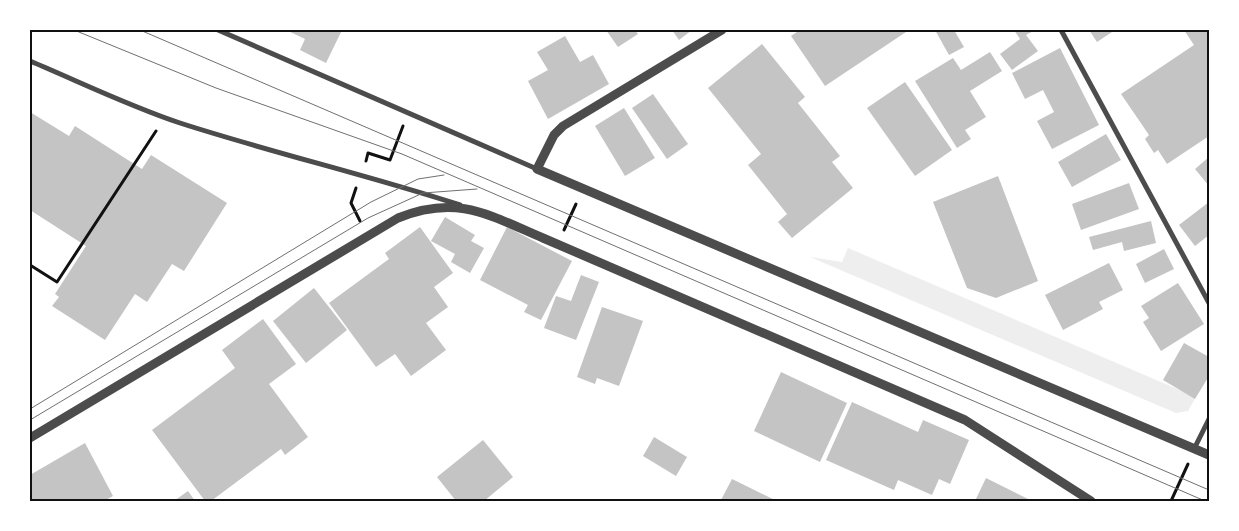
<svg xmlns="http://www.w3.org/2000/svg" width="1239" height="531" font-family="'Space Grotesk',sans-serif">
<style>
.green{fill:#eee}
.building{fill:#c4c4c4}
.lines{fill:none;stroke-linecap:round;stroke-linejoin:round}
.path{stroke:#111;stroke-width:3}
.minor{stroke:#4c4c4c;stroke-width:5}
.tertiary{stroke:#4c4c4c;stroke-width:9}
.tram{stroke:#707070;stroke-width:1}
.neatline{fill:none;stroke:#111;stroke-width:2}
</style>
<rect width="100%" height="100%" fill="#fff"/>
<polygon class="green" points="848,248 1196,397 1188,411 1176,413 810,257 842,262"/>
<g class="building">
<polygon points="286,30 342,30 326,63 300,50 305,39"/>
<polygon points="606,30 635,30 638,34 618,47"/>
<polygon points="672,30 692,30 679,40"/>
<polygon points="800,30 909,30 825,86 791,36"/>
<polygon points="935,30 954,30 964,47 949,55"/>
<polygon points="1014,30 1035,30 1026,35 1038,51 1012,70 1000,54 1020,39"/>
<polygon points="1089,30 1115,30 1097,42"/>
<polygon points="1184,30 1209,30 1209,136 1167,164 1158,150 1154,153 1145,139 1149,135 1121,94 1194,45"/>
<polygon points="565,36 580,62 593,55 609,84 548,119 528,81 548,70 537,52"/>
<polygon points="762,44 805,97 798,103 840,156 832,162 853,188 792,238 778,222 787,214 748,165 761,154 708,88"/>
<polygon points="1060,48 1099,125 1052,149 1037,121 1054,112 1043,90 1025,99 1012,73"/>
<polygon points="990,52 1002,71 970,91 986,117 965,130 971,139 957,148 915,81 953,58 961,70"/>
<polygon points="905,82 952,150 915,176 867,108"/>
<polygon points="653,94 688,144 667,159 632,108"/>
<polygon points="624,108 655,158 625,176 595,126"/>
<polygon points="30,112 69,136 75,126 142,169 151,155 227,203 184,271 172,264 147,302 135,294 105,340 52,306 59,297 55,294 86,246 30,210"/>
<polygon points="1106,134 1121,160 1072,187 1058,162"/>
<polygon points="1209,157 1209,186 1195,169"/>
<polygon points="998,176 1038,281 996,298 967,288 933,202"/>
<polygon points="1129,183 1139,209 1081,230 1072,204"/>
<polygon points="1209,202 1209,235 1195,246 1179,225"/>
<polygon points="445,217 475,235 471,241 484,248 470,273 451,262 455,254 431,241"/>
<polygon points="1151,221 1156,243 1124,251 1122,242 1093,250 1089,237"/>
<polygon points="420,227 453,273 434,287 448,307 426,323 446,350 411,376 395,354 376,367 329,303 389,259 385,253"/>
<polygon points="507,227 572,261 541,320 524,312 528,305 480,280"/>
<polygon points="1164,249 1174,269 1145,283 1136,264"/>
<polygon points="1109,263 1123,290 1099,302 1103,309 1063,330 1045,295"/>
<polygon points="581,275 599,282 576,340 544,328 556,296 571,301"/>
<polygon points="1178,283 1204,324 1161,351 1143,322 1149,318 1141,306"/>
<polygon points="314,288 347,330 306,363 273,321"/>
<polygon points="602,307 643,321 619,386 597,378 595,384 577,377"/>
<polygon points="263,319 296,364 269,384 308,437 285,455 281,449 211,501 205,501 152,430 235,368 222,350"/>
<polygon points="1184,343 1209,357 1209,376 1195,399 1163,380"/>
<polygon points="781,372 847,403 820,462 754,431"/>
<polygon points="852,402 918,432 923,420 969,440 950,484 939,479 932,495 898,480 894,490 826,460"/>
<polygon points="654,437 687,457 676,476 643,456"/>
<polygon points="483,440 513,477 484,501 456,501 437,477"/>
<polygon points="85,443 113,496 104,501 30,501 30,475"/>
<polygon points="986,478 1032,501 975,501"/>
<polygon points="732,479 777,501 721,500"/>
<polygon points="188,491 195,501 174,501"/>
</g>
<g class="lines">
<g class="path">
<polyline points="366,161 368,153 390,160 403,126"/>
<polyline points="356,188 351,203 360,221"/>
<polyline points="564,230 576,204"/>
<polyline points="30,265 57,282 156,131"/>
<polyline points="30,379 30,380"/>
<polyline points="1171,501 1188,464"/>
</g>
<g class="minor">
<polyline points="218,30 537,169"/>
<polyline points="1061,30 1209,303"/>
<path d="M30 61C80 82 129 106 180 123 273 153 368 175 460 205"/>
<polyline points="1194,449 1209,419"/>
</g>
<g class="tertiary">
<polyline points="722,30 563,126 554,135 537,169 1209,455"/>
<path d="M30 438 398 218C457 194 489 215 543 238L965 420 1091 501"/>
</g>
<g class="tram">
<polyline points="74,30 216,88 402,154 1205,501"/>
<polyline points="140,30 1209,490"/>
<polyline points="30,409 371,202 418,179 444,175"/>
<polyline points="30,420 368,218 423,193 477,189"/>
</g>
</g>
<rect width="1239" height="531" fill="none" stroke="#ffffff" stroke-width="62"/>
<rect x="31" y="31" width="1177" height="469" class="neatline"/>
</svg>
